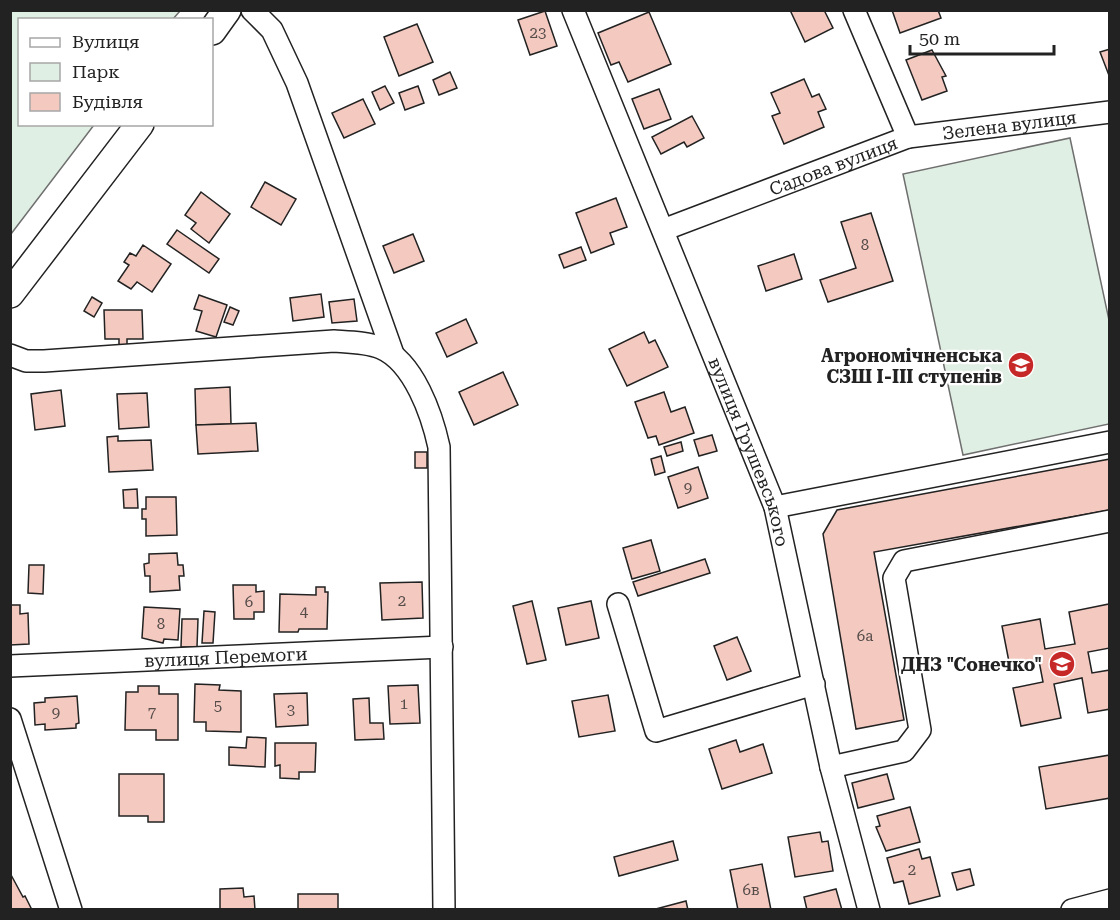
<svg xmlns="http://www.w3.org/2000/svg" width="1120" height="920" font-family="'Roboto Serif',serif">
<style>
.green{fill:#e0efe3;stroke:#6f6f6f;stroke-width:1.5}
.building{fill:#f3c9c0;stroke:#222;stroke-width:1.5}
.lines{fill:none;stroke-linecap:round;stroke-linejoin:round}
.minor-casing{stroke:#222;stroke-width:24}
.major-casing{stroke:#222;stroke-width:30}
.minor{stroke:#fff;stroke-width:21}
.major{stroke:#fff;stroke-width:27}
.labels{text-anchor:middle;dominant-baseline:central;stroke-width:4.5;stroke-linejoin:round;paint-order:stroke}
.number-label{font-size:15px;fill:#564c4a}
.street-label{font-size:18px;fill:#222;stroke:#fff}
.poi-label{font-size:18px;font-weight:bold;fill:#222;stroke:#fff;text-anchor:end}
</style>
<rect width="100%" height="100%" fill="#fff"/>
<g class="green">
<polygon points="11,10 180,11 173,19 20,20 20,124 94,125 11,234"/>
<polygon points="1070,138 1109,320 1109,424 963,455 903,174"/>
</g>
<g class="building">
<polygon points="790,10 824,10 833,28 805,42"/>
<polygon points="892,10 938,10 941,18 900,33"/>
<polygon points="545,11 557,46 530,55 518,20"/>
<polygon points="649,12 671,64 628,82 619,62 611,65 598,33"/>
<polygon points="417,24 433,62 399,76 384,37"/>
<polygon points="1110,49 1110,78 1100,52"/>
<polygon points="932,50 946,76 942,77 947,91 922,100 906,60"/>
<polygon points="450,72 457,88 439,95 433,80"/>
<polygon points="804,79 812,97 819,94 826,109 818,112 824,127 784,144 772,116 780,113 771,93"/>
<polygon points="385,86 394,103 380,110 372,92"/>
<polygon points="418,86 424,103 405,110 399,93"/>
<polygon points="659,89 671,119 644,129 632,99"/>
<polygon points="363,99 375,124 344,138 332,113"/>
<polygon points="692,116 704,138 687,147 684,142 661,154 652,137"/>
<polygon points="265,182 296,199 281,225 251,207"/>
<polygon points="201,192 230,214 209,243 191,229 196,223 185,215"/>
<polygon points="616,198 627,227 610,233 614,244 591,253 576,213"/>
<polygon points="871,213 893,281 828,302 820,280 856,268 841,222"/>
<polygon points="177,230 219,259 209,273 167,244"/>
<polygon points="413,234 424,261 394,273 383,246"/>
<polygon points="143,245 171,264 152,292 137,282 131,289 118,281 129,265 124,262 130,253 136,256"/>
<polygon points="581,247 586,260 564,268 559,255"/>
<polygon points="794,254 802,279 766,291 758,266"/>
<polygon points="321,294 324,317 293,321 290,298"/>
<polygon points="199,295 227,305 216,337 196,331 202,311 194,309"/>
<polygon points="92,297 102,303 94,317 84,311"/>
<polygon points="354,299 357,321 332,323 329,302"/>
<polygon points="230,307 239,311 233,325 224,322"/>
<polygon points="104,310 142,310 143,339 127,339 127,346 119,346 119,339 105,339"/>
<polygon points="466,319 477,343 447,357 436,333"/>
<polygon points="644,332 649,343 655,340 668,367 627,386 609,349"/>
<polygon points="503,372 518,405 474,425 459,392"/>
<polygon points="230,387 231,424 196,425 195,389"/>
<polygon points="61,390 65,426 35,430 31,394"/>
<polygon points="664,392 671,412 685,407 694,433 659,445 656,436 648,438 635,402"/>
<polygon points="147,393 149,427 119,429 117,394"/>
<polygon points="256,423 258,451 198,454 196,425"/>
<polygon points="712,435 717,451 699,456 694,440"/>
<polygon points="118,436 118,441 151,440 153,470 109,472 107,437"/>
<polygon points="681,442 683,451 667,456 664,447"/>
<rect x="415" y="452" width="12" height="16"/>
<polygon points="661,456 665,472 655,475 651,459"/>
<polygon points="1110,459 1110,510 874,552 904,720 856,729 823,534 837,510"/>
<polygon points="698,467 708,498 678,508 668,477"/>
<polygon points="137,489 138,508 124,508 123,490"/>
<polygon points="146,497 176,497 177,535 146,536 146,519 142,519 142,509 146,509"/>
<polygon points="651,540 660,571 632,579 623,548"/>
<polygon points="177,553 178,565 183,565 184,576 179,576 180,590 150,592 150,576 145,576 144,564 149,563 149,554"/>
<polygon points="705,559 710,573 638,596 633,582"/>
<polygon points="29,565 44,565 43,594 28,593"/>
<polygon points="422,582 423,618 382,620 380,583"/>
<polygon points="233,585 256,585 256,592 264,591 264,612 254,612 254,619 234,619"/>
<polygon points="316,587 325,587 325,592 328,592 327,629 299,629 298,632 279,632 280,594 316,595"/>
<polygon points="532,601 546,660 527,664 513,606"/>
<polygon points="591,601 599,638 566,645 558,608"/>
<polygon points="1109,604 1110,648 1088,652 1092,673 1110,670 1110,709 1088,713 1082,678 1054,684 1061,718 1021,726 1013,688 1043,682 1039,661 1010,667 1002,626 1040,619 1045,649 1075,644 1069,612"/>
<polygon points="10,605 20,605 20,614 28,613 29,644 10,645"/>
<polygon points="144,607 180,609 178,640 164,639 163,643 142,638"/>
<polygon points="204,611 215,612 213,643 202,643"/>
<polygon points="182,619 198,619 197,647 181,647"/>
<polygon points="737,637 751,671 727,680 714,646"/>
<polygon points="195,684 220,685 219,690 241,691 241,732 206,731 206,722 194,722"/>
<polygon points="418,685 420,723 390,724 388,686"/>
<polygon points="138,686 159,686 159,694 178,694 178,740 156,740 156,730 125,730 126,692 138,692"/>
<polygon points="307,693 308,725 276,727 274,694"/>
<polygon points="608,695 615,731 579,737 572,701"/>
<polygon points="77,696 79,723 76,724 76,728 45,730 45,724 35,725 34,703 45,702 45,698"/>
<polygon points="369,698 370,723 383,723 384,739 355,740 353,699"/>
<polygon points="247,737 266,738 265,767 229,765 229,747 246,748"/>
<polygon points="736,740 740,752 763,744 772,773 722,789 709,749"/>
<polygon points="275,743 316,743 315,772 299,772 299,779 280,778 280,765 275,766"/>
<polygon points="1110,755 1110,798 1046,809 1039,767"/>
<polygon points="119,774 164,774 164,822 148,822 148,816 119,816"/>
<polygon points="887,774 894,799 858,808 852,783"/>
<polygon points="910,807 920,842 886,851 876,827 880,826 877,816"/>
<polygon points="820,832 822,842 828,841 833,871 795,877 788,837"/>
<polygon points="673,841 678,860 619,876 614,857"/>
<polygon points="919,849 922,859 930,857 940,896 909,904 903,881 894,883 887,858"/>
<polygon points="762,864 771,910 738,910 730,870"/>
<polygon points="970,869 974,885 957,890 952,873"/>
<polygon points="10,873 23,897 25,896 32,910 10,910"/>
<polygon points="243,888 244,897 254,896 255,910 220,910 220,889"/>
<polygon points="836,889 842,910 807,910 804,897"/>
<rect x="298" y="894" width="40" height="16"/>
<polygon points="686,901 688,910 652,910"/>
</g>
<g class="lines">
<defs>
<g id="minor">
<polyline points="252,10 272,30 297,83 393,354"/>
<path id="s1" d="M573 10 775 507 831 767 869 910"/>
<path id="s2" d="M908 137 1110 112"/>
<path id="s3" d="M663 230 908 137 854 10"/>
<path d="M10 355 26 361H44L334 341C349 342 367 342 381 348 414 362 432 415 439 447L444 910"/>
<polyline points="775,507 1110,442"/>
<polyline points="618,604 656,731 814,684"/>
<path id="s4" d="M10 666 442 647"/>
<polyline points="10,719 71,910"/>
<polyline points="831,767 904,751 920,730 894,578 904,561 1110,521"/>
<polyline points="1072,910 1110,900"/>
</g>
<g id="major">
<polyline points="212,31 227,10"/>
<polyline points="10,294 140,124"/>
</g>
</defs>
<use href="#minor" class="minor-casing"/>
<use href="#major" class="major-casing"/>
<use href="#minor" class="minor"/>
<use href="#major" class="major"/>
</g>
<defs>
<symbol id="school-disc" viewBox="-11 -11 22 22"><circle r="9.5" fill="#c62828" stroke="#fff"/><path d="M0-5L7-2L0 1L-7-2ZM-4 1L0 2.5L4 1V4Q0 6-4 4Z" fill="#fff"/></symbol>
</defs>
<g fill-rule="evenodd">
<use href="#school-disc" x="1006" y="350" width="30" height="30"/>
<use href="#school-disc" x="1047" y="649" width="30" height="30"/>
</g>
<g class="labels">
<g class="number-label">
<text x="538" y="33">23</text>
<text x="865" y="245">8</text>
<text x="688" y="488">9</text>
<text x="402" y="601">2</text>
<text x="249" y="602">6</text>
<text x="304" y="612">4</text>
<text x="161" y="624">8</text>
<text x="865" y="636">6а</text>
<text x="404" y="704">1</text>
<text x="218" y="706">5</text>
<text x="291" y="710">3</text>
<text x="152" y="712">7</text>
<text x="56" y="713">9</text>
<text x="912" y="870">2</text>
<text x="751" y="890">6в</text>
</g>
<g class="street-label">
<text stroke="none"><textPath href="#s2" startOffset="102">Зелена вулиця</textPath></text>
<text stroke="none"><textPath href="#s3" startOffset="182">Садова вулиця</textPath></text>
<text stroke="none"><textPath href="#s1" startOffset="476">вулиця Грушевського</textPath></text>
<text stroke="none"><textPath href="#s4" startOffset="216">вулиця Перемоги</textPath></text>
</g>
<g class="poi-label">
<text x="1002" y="355">Агрономічненська<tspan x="1002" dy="21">СЗШ І-ІІІ ступенів</tspan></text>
<text x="1042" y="664">ДНЗ "Сонечко"</text>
</g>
</g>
<rect width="1120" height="920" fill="none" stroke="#222222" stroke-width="24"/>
<rect x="18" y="18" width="195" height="108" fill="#ffffff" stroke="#a7a7a7" stroke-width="1.5"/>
<rect x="30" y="38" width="30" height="9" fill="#ffffff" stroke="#a7a7a7" stroke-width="1.5"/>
<text x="72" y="48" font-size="18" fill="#222222">Вулиця</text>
<rect x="30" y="63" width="30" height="18" fill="#e0efe3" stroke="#a7a7a7" stroke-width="1.5"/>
<text x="72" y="78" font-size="18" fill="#222222">Парк</text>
<rect x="30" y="93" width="30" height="18" fill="#f3c9c0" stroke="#a7a7a7" stroke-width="1.5"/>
<text x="72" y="108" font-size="18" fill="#222222">Будівля</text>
<path d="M910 45v9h144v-9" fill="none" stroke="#222222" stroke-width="3"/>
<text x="919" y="45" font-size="18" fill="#222222" stroke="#ffffff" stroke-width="4.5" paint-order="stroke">50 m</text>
</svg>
